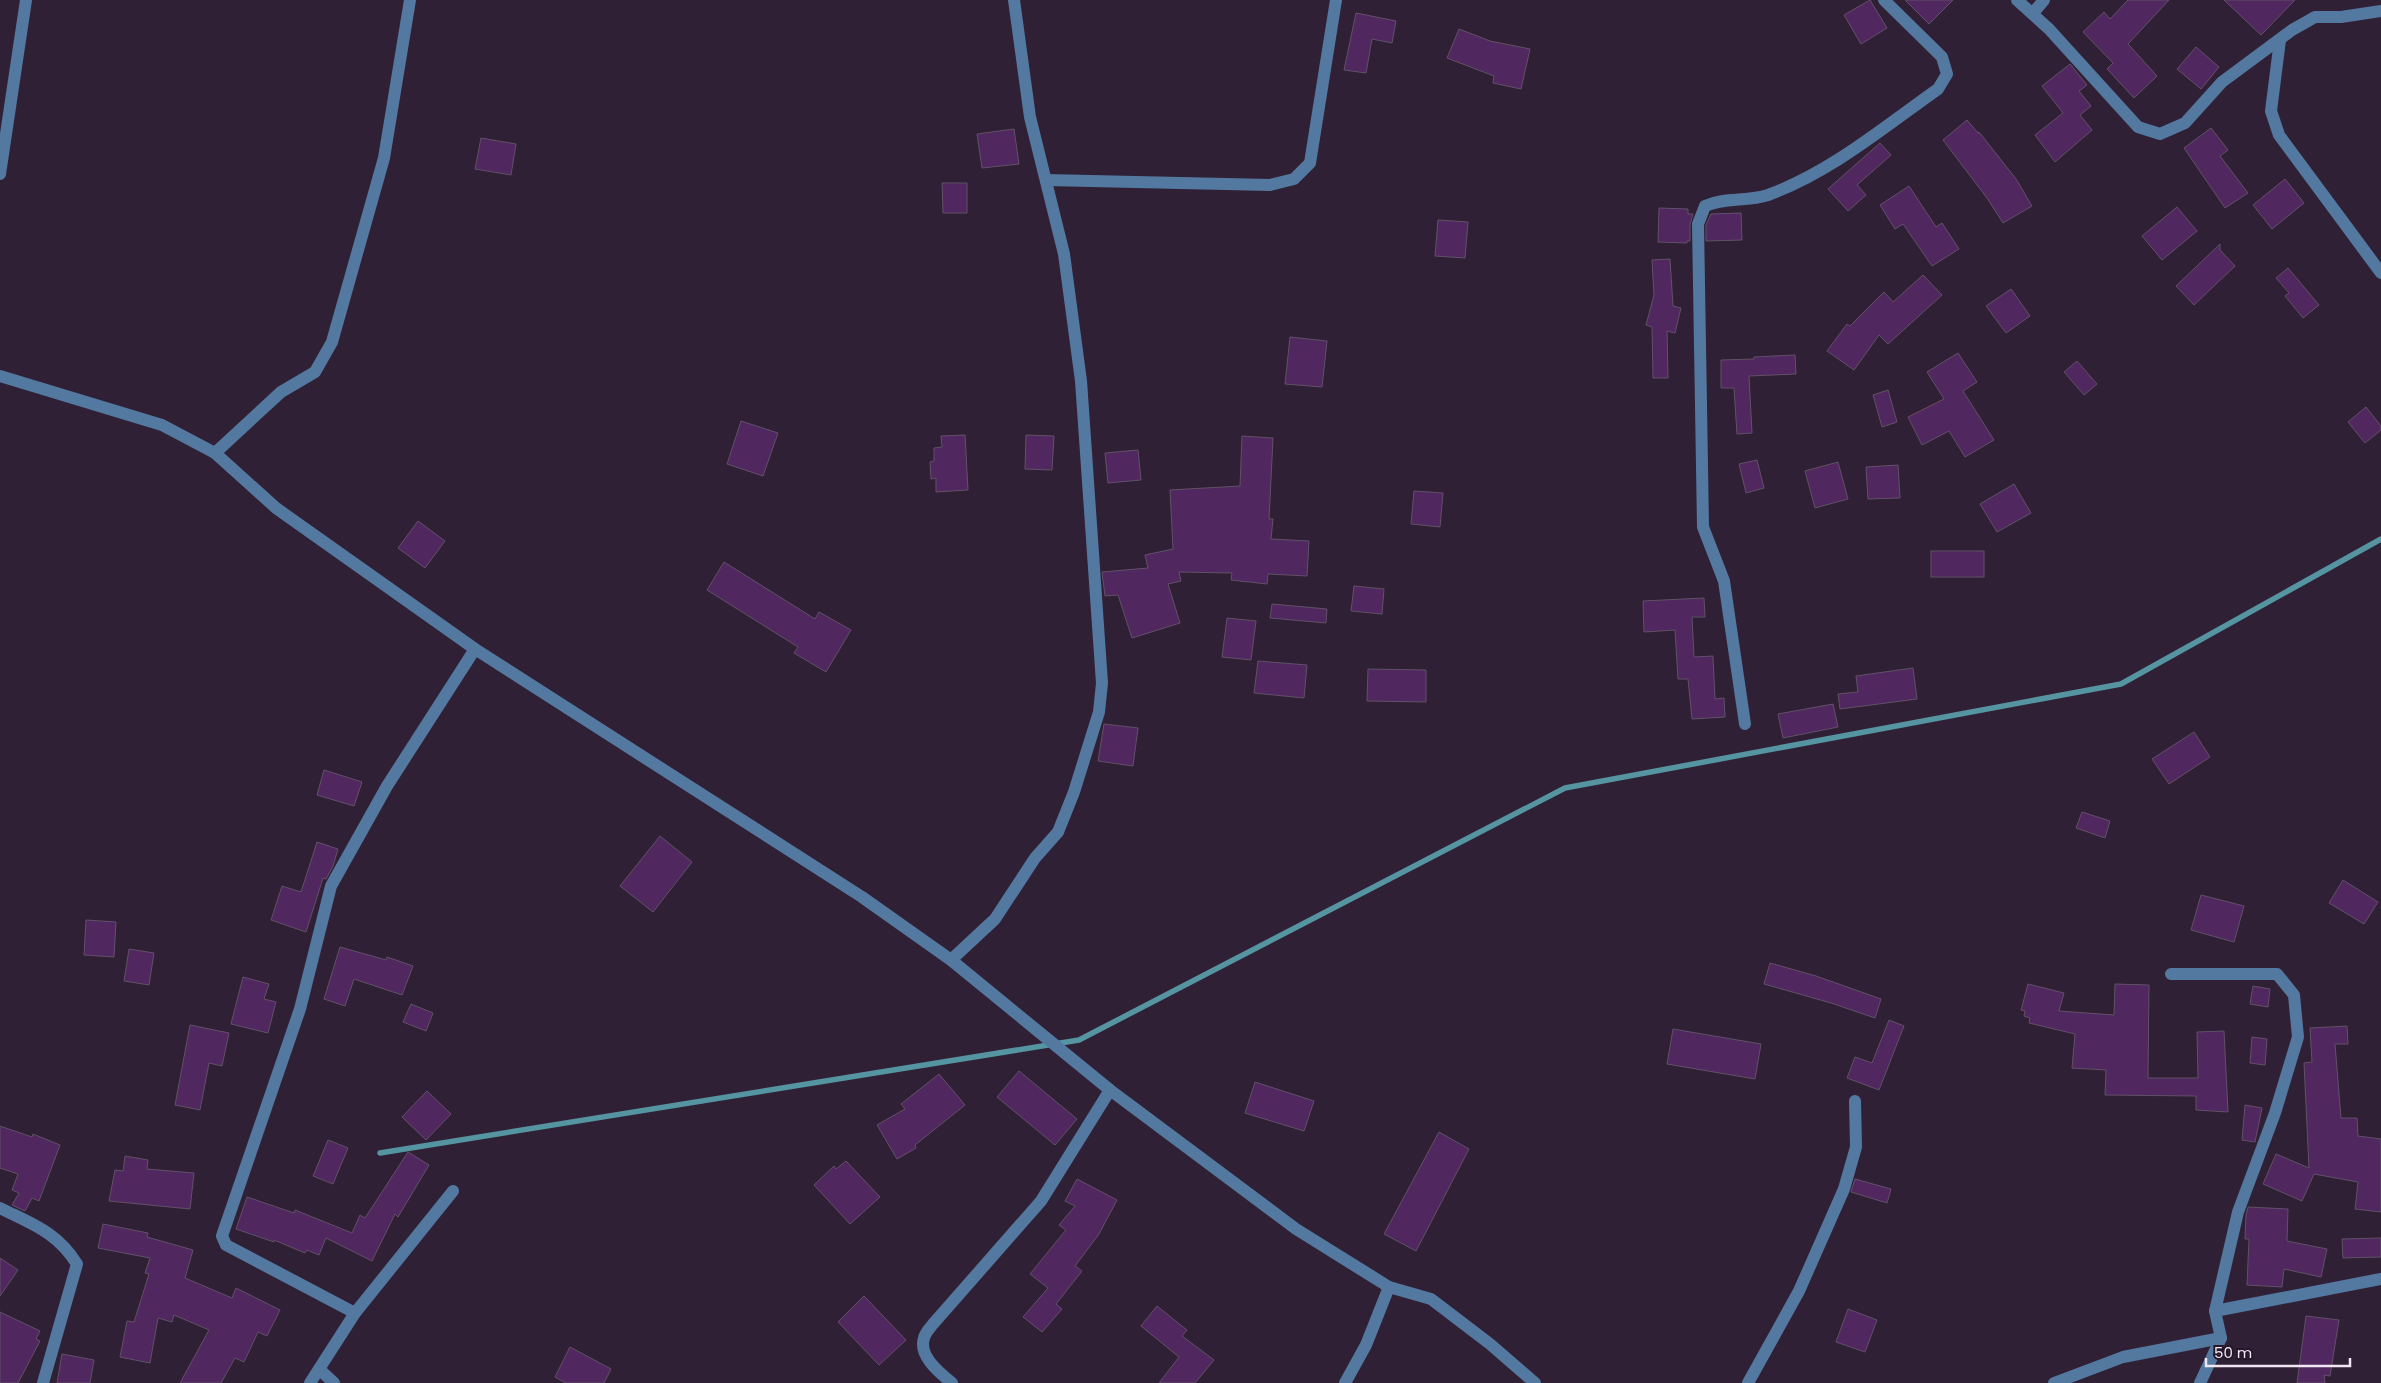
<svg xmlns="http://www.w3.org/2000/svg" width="2381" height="1383" font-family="Poppins,sans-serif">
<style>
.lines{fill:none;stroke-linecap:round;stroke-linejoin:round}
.stream{stroke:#5595a1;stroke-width:5.5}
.building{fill:#50275f;stroke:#615168}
.minor{stroke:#5479a0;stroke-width:12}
</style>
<rect width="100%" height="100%" fill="#302035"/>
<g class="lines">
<polyline class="stream" points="380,1153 1079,1040 1565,788 2121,684 2381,539"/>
</g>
<g class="building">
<polygon points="1870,0 1887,28 1861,44 1844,15"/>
<polygon points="1905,0 1953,0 1929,24"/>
<polygon points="2128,0 2169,0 2128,44 2157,76 2134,98 2107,69 2113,63 2083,32 2104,12 2110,19"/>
<polygon points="2224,0 2295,0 2261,35"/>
<polygon points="1356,13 1396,21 1392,43 1372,39 1366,73 1344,70"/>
<polygon points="1459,29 1490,41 1530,49 1521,89 1493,83 1494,76 1447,58"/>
<polygon points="2196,47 2219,67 2201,89 2177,69"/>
<polygon points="2070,64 2087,85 2079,91 2091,106 2080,115 2092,130 2055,162 2035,135 2063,113 2042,86"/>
<polygon points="1967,120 1978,133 1979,132 2016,179 2032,206 2003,223 1987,198 1943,140"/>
<polygon points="2211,128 2228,150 2220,156 2248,193 2225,208 2184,148"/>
<polygon points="1014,129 1019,164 982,168 977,134"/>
<polygon points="481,138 516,144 511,175 475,169"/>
<polygon points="1880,143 1891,155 1857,185 1866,195 1848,211 1828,189"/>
<polygon points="2285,179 2304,203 2272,229 2253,205"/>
<polygon points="942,183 967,183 967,213 943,213"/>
<polygon points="1909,186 1936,227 1942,223 1959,249 1932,266 1903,224 1895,229 1880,205"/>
<polygon points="2177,207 2197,231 2162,260 2142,236"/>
<polygon points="1659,208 1688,209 1688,214 1693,214 1690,224 1690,241 1687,241 1687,243 1658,242"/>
<polygon points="1741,213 1742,240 1706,241 1706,225 1711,214"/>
<polygon points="1438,220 1468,222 1465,258 1435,256"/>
<polygon points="2220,244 2220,250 2235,266 2194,305 2176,286"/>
<polygon points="1670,259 1673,306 1681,308 1675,333 1667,331 1668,378 1653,378 1652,327 1646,325 1654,295 1652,260"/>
<polygon points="2288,268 2319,305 2303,318 2285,296 2289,293 2276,278"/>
<polygon points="1923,275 1942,295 1888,344 1879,335 1854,370 1827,351 1847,324 1850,326 1884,292 1893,302"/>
<polygon points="2011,289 2030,316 2006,333 1986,306"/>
<polygon points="1290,337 1327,341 1322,387 1285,384"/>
<polygon points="1958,353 1977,382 1963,391 1994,440 1965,457 1949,431 1922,445 1908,417 1944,399 1927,372"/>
<polygon points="1795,355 1796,374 1749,376 1752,433 1737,434 1734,388 1721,388 1721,360 1754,359 1754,357"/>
<polygon points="2077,361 2097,384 2084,395 2064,372"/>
<polygon points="1888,390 1897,422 1882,427 1873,395"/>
<polygon points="2366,407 2381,426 2381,430 2365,443 2348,422"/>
<polygon points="741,421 778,433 763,476 727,464"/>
<polygon points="965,435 968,490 936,492 936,478 931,479 930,462 934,461 934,448 942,447 941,436"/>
<polygon points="1026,435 1054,436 1052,470 1025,469"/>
<polygon points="1242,436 1273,438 1269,519 1273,519 1271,539 1309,541 1307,576 1268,574 1267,584 1231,580 1232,573 1179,572 1181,581 1168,584 1180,623 1132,638 1118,595 1105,596 1102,572 1148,568 1145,555 1173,549 1170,490 1240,486"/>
<polygon points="1138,450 1141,480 1108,483 1105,453"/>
<polygon points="1757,460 1764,488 1746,493 1739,464"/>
<polygon points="1838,462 1848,499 1815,508 1805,471"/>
<polygon points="1898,465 1900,498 1868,499 1866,467"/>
<polygon points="2014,484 2031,513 1997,532 1980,504"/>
<polygon points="1414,491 1443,493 1440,527 1411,524"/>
<polygon points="418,521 445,541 425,568 398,548"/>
<rect x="1931" y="551" width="53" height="26"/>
<polygon points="724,562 815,619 819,612 851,630 826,672 794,653 798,647 707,590"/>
<polygon points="1354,586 1384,589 1382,614 1351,611"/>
<polygon points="1704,598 1705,617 1692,617 1694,657 1713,656 1715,699 1724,698 1725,717 1692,719 1688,679 1678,679 1675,630 1644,632 1643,601"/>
<polygon points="1272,604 1327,609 1326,623 1270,618"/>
<polygon points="1227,618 1256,621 1251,660 1222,657"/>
<polygon points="1258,661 1307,665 1304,698 1254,693"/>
<polygon points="1913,668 1917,699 1840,709 1838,694 1858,692 1856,676"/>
<polygon points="1368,669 1426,670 1426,702 1367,701"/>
<polygon points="1833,704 1838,727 1783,738 1778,714"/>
<polygon points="1104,724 1138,728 1133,766 1098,761"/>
<polygon points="2194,732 2210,757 2169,784 2152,759"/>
<polygon points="324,770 362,782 354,806 317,795"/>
<polygon points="2082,812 2110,821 2105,838 2076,828"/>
<polygon points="660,836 692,862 653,912 620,886"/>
<polygon points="317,842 338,849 333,866 326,879 323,878 306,932 271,920 282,886 301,892"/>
<polygon points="2343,880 2378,902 2364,924 2329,903"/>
<polygon points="2201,895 2244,906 2234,942 2191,930"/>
<polygon points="86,920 116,922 114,957 84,955"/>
<polygon points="340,947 386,960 387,957 413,966 402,995 354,979 345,1006 324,999"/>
<polygon points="129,949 154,953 149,985 124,981"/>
<polygon points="1770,963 1816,976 1881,999 1875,1018 1831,1003 1764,984"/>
<polygon points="243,977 269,984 264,999 276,1002 268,1033 231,1024"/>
<polygon points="2028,984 2064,993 2059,1011 2114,1015 2115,984 2149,985 2148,1078 2198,1078 2197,1032 2224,1031 2228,1112 2196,1110 2196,1096 2105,1095 2106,1070 2072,1068 2075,1034 2029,1023 2030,1018 2024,1016 2025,1011 2021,1010"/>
<polygon points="2253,986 2270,989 2268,1007 2250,1004"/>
<polygon points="411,1004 433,1013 426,1031 403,1022"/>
<polygon points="1889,1020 1904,1026 1879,1090 1847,1078 1855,1057 1872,1063"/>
<polygon points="190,1025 229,1033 222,1066 209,1063 200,1110 175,1105"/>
<polygon points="2347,1026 2348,1044 2335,1044 2341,1118 2357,1118 2358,1136 2381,1139 2381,1212 2355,1209 2358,1182 2314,1174 2302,1201 2263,1184 2276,1154 2309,1168 2304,1063 2312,1062 2310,1028"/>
<polygon points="1673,1029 1761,1044 1755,1079 1667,1064"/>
<polygon points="2252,1037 2267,1039 2265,1065 2250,1063"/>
<polygon points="1019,1071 1077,1119 1055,1145 997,1097"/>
<polygon points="939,1074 965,1105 915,1145 916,1148 897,1159 877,1125 905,1109 901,1104"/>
<polygon points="1255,1082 1314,1101 1304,1131 1245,1113"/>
<polygon points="427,1091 451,1114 426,1140 402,1117"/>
<polygon points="2245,1105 2262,1108 2255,1142 2242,1140"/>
<polygon points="0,1126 32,1137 33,1134 60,1145 39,1201 32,1198 25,1211 12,1205 19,1193 12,1190 18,1174 0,1168"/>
<polygon points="1439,1132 1469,1149 1416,1251 1384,1234"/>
<polygon points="328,1140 348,1148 333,1184 313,1176"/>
<polygon points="408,1152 429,1165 398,1217 395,1214 372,1261 326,1238 319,1255 307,1250 305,1253 274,1240 274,1242 236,1229 247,1197 294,1213 295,1210 352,1233 360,1215 365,1218"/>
<polygon points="125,1156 148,1160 147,1169 194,1173 190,1209 109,1201 115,1170 123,1171"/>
<polygon points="846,1161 880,1197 850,1224 814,1185 834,1166 836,1169"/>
<polygon points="1077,1179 1117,1200 1099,1234 1075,1266 1082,1271 1056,1304 1062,1309 1042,1332 1023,1317 1048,1288 1030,1274 1066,1230 1059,1225 1075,1206 1065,1201"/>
<polygon points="1855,1179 1891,1189 1887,1203 1851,1192"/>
<polygon points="2248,1207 2288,1209 2287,1241 2327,1249 2321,1277 2284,1269 2282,1287 2247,1285 2249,1239 2245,1239 2246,1215"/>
<polygon points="103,1224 148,1233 147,1237 193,1250 185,1278 232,1298 236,1288 280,1310 267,1336 258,1332 244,1362 235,1358 221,1383 180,1383 209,1330 174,1315 172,1322 158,1318 150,1363 120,1357 127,1321 134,1322 149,1274 145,1273 150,1258 98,1248"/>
<polygon points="2381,1238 2381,1257 2343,1258 2342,1239"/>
<polygon points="0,1258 18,1270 0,1296"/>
<polygon points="864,1296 906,1340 879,1365 838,1322"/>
<polygon points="1157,1306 1187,1330 1182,1336 1214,1360 1195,1383 1159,1383 1179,1357 1141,1326"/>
<polygon points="1848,1309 1877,1320 1865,1352 1836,1342"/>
<polygon points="0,1312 40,1331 36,1339 40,1341 18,1383 0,1383"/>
<polygon points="2306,1316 2339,1320 2330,1376 2324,1375 2325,1383 2297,1383"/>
<polygon points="570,1347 611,1369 604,1383 566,1383 555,1377"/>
<polygon points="62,1354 94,1360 90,1383 57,1383"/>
</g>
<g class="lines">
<g class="minor">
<polyline points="2017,0 2049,29 2138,127 2160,134 2185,123 2222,82 2292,30 2315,17 2341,17 2381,11"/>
<polyline points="2033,13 2044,0"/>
<polyline points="2280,40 2271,111 2279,135 2381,273"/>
<polyline points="0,174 26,0"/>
<polyline points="1046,180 1270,185 1294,179 1310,163 1336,0"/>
<polyline points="0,376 162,425 215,453 276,508 475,649 862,897 951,960 1110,1090 1296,1229 1389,1287 1431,1299 1490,1344 1535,1383"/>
<polyline points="215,453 281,392 315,372 332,342 384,158 410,0"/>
<path d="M1745 724 1724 581 1703 527 1698 224 1705 206C1725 197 1747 202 1768 195 1831 172 1884 127 1938 89L1947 74 1942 57 1884 0"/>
<polyline points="951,960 995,919 1035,858 1058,832 1074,792 1099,712 1102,683 1081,381 1064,254 1030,117 1014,0"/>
<polyline points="2171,974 2277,974 2294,995 2298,1037 2275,1113 2238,1212 2215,1311"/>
<path d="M0 1208C32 1224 57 1232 77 1264L43 1383"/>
<polyline points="355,1313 226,1245 222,1236 300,1009 331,886 387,786 475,649"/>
<polyline points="320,1370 334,1383"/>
<polyline points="310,1383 355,1313 453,1191"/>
<path d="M952 1383C940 1373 918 1356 924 1338 925 1333 930 1328 933 1324L1041 1201 1110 1090"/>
<polyline points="1345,1383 1366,1345 1389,1287"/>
<polyline points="1748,1383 1799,1291 1844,1189 1856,1147 1855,1101"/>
<polyline points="2054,1383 2123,1357 2221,1338 2215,1311 2381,1279"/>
<polyline points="2200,1383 2221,1338"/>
</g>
</g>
<path d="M2206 1358v8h144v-8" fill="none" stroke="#f0e6f4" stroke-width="2.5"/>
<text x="2214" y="1358" font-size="15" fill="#f0e6f4" stroke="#26172b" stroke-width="4" paint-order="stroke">50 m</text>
</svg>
